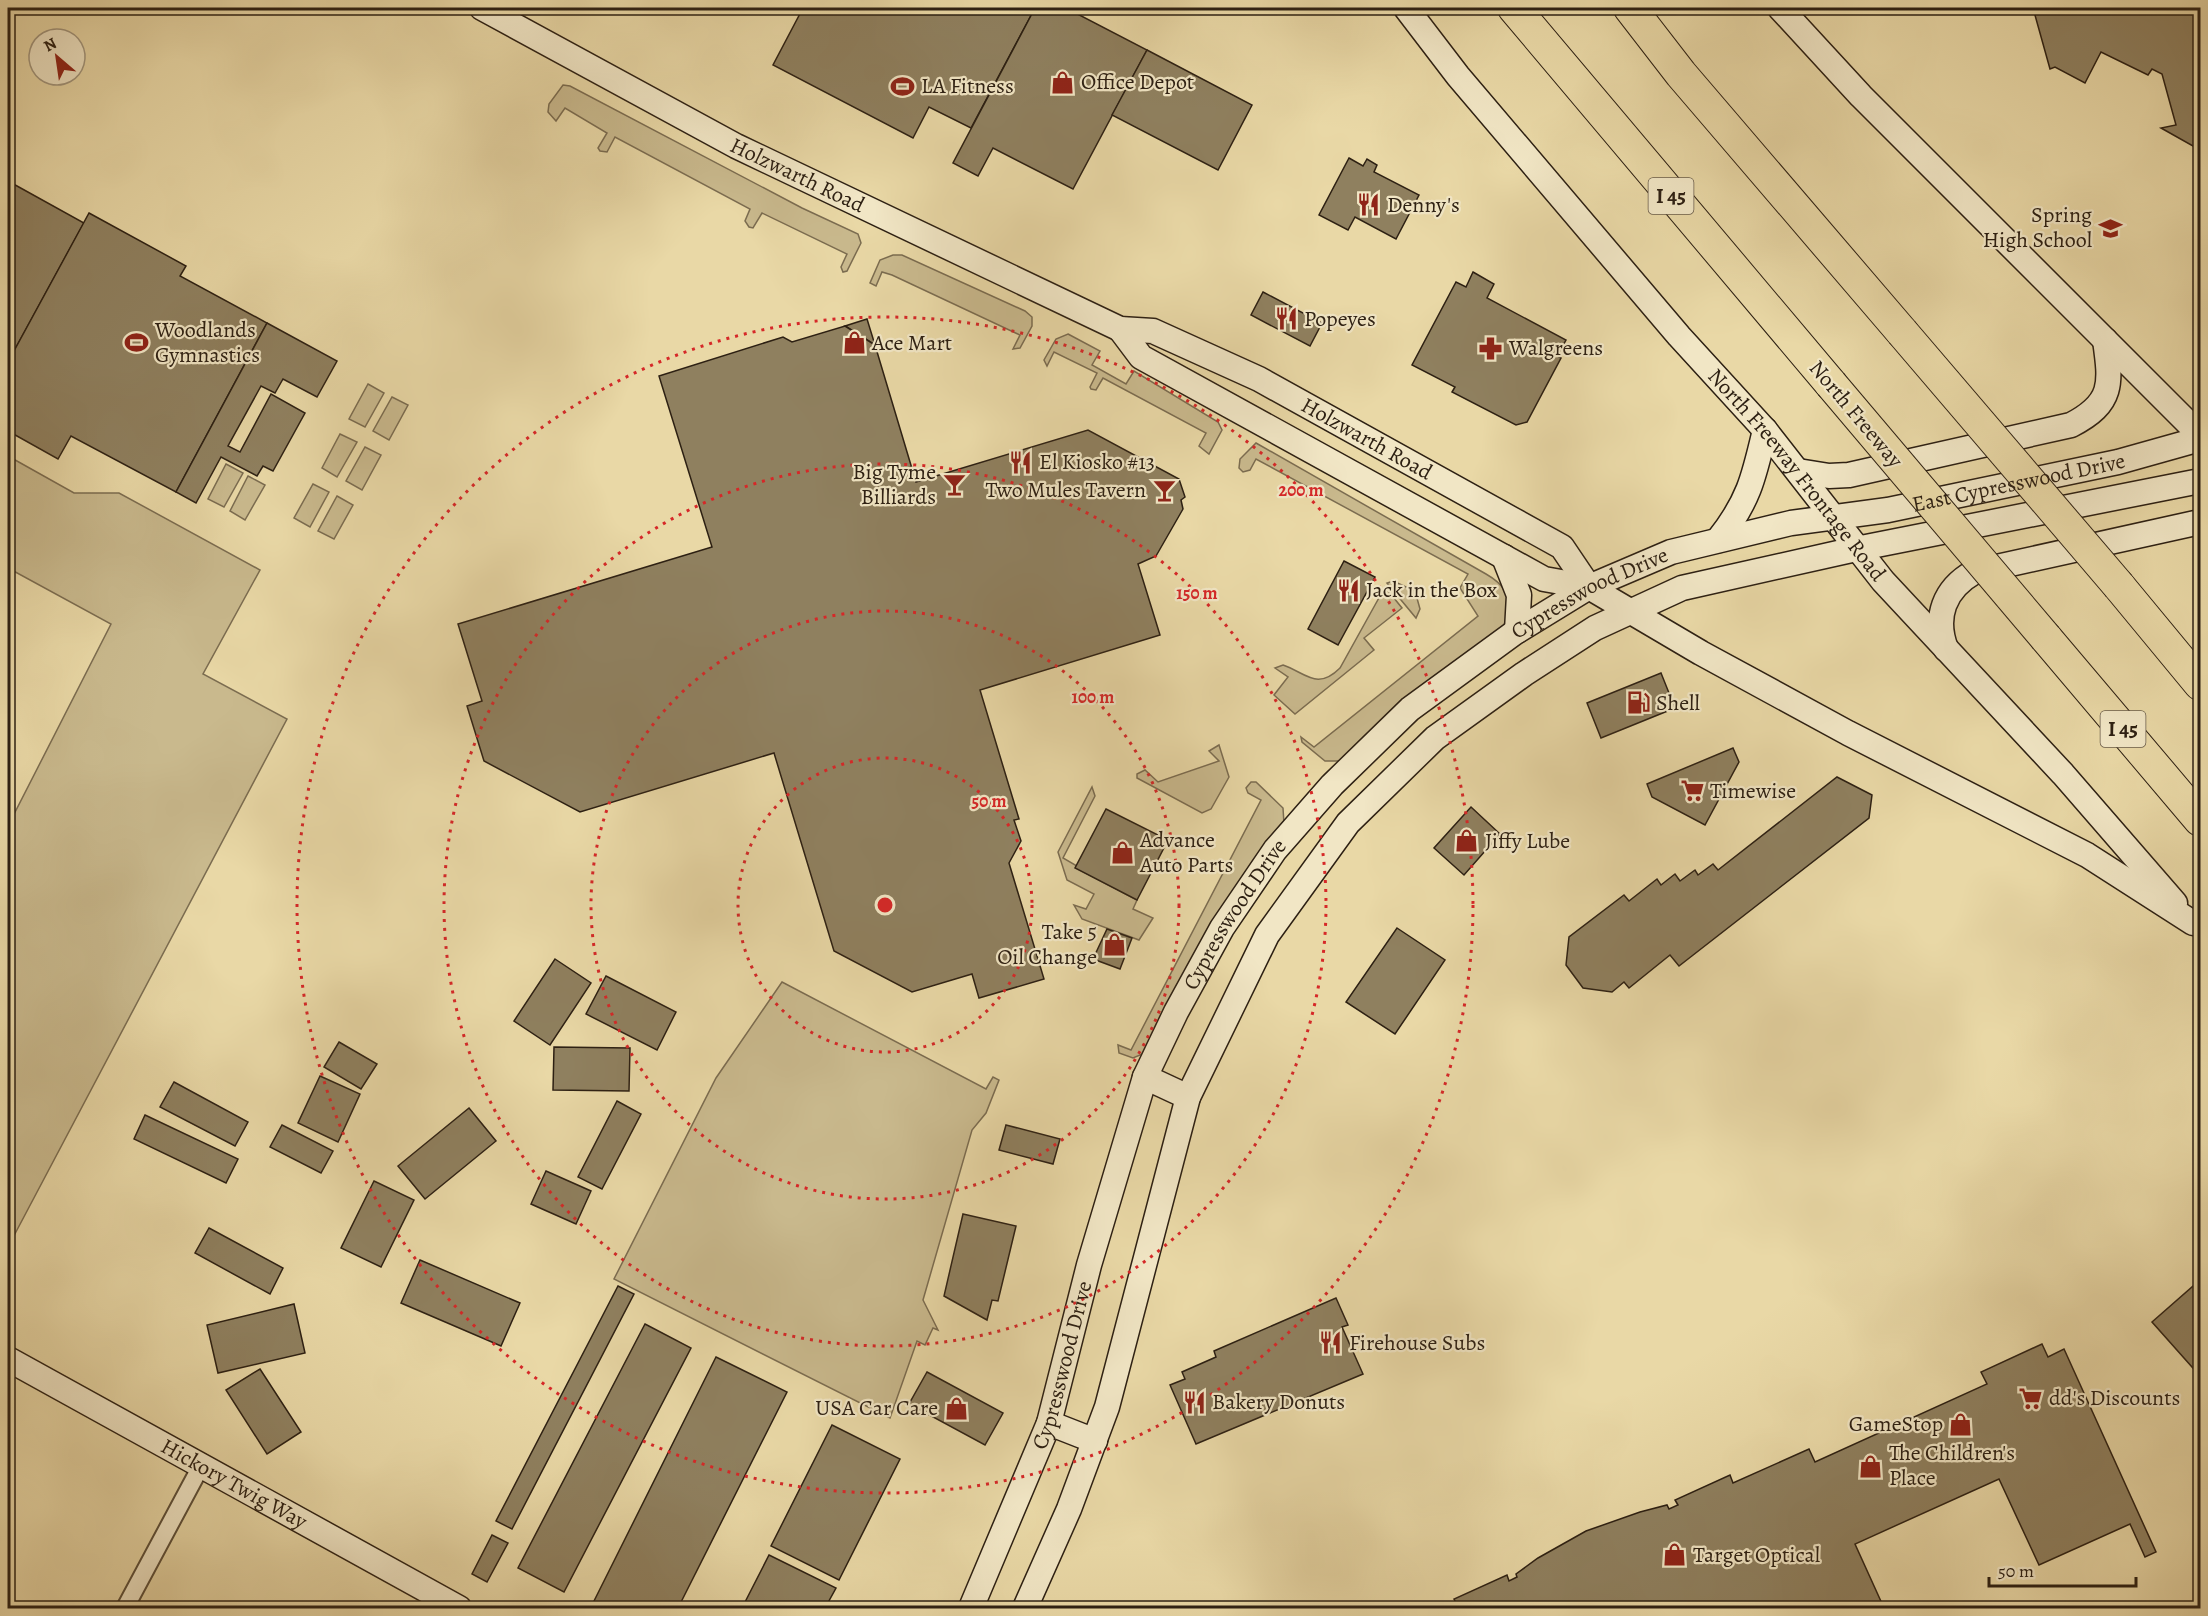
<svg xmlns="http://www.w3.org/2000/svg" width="2208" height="1616" font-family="Alegreya,serif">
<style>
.green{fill:#c9b98d;stroke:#7b6c50;stroke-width:1.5}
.building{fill:#8f805f;stroke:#2d2013;stroke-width:1.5}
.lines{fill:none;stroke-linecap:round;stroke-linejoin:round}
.street-casing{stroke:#5c4e38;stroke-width:20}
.secondary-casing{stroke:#2d2013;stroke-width:27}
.highway-casing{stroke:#2d2013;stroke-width:34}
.street{stroke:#f1e6c5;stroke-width:16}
.secondary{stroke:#f1e6c5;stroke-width:24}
.highway{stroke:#e9d8a6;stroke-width:32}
.highway-bridge-casing{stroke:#2d2013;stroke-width:34;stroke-linecap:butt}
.highway-bridge{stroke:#e9d8a6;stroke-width:32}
.ring{fill:none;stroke:#d62828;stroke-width:3;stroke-dasharray:3 6}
.labels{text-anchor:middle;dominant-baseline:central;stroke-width:4.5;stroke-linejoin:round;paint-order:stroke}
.shield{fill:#f1e6c5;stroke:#685b48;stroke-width:1.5}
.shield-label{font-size:21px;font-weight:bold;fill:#2d2013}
.poi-label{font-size:22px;fill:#2d2013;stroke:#f1e6c5;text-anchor:start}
.street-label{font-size:22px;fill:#2d2013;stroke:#f1e6c5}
.centre{fill:#d62828;stroke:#f1e6c5;stroke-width:3}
.ring-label{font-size:18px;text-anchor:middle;font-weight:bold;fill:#d62828;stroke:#f1e6c5;stroke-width:4.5;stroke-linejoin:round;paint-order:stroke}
</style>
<rect width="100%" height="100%" fill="#e9d8a6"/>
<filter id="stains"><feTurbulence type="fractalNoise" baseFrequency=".00333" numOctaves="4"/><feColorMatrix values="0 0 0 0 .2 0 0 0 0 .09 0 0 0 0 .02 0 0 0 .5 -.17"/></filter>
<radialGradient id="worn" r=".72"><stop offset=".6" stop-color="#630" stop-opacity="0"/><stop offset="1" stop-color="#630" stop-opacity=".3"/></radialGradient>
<g class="green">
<polygon points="563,85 570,86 802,208 858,234 861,243 847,271 843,272 841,267 847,254 762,213 753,228 749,227 745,221 750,209 615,137 607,152 600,151 598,148 607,133 565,108 556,121 548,112 549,104"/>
<polygon points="893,255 902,255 1025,311 1032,317 1032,326 1020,348 1013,349 1020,335 892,275 882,272 876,286 870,283 880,260"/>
<polygon points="1068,334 1100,351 1092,365 1126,384 1134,371 1218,422 1222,430 1209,454 1199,446 1206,433 1103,378 1096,390 1091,389 1090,387 1097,373 1054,352 1047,366 1044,360 1056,339"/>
<polygon points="368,384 384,393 365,427 349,419"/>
<polygon points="392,397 408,405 389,440 373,431"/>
<polygon points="340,434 357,442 337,477 322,468"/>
<path d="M1256 443 1486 574C1505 585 1508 593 1511 614L1503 626 1406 699 1340 761H1325L1302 742 1301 737 1314 747 1478 616 1460 588 1468 574 1256 459 1250 470 1243 472 1239 468 1240 459Z"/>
<polygon points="365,447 381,455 362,490 346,481"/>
<polygon points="8,456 74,493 119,493 260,570 203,674 287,719 8,1247 8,826 111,624 8,568"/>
<polygon points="226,464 243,473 224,507 208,499"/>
<polygon points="248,476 265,485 245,520 230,511"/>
<polygon points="313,484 329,492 310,527 294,518"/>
<polygon points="337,496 353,505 334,539 318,531"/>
<polygon points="1393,581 1415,591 1420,609 1416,618 1387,583"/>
<path d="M1385 587 1402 608 1364 638 1374 650 1295 714 1274 695 1288 677 1275 668 1283 665C1306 673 1317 691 1340 668Z"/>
<polygon points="1219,745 1229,777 1211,809 1202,813 1137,778 1137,774 1145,770 1158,782 1219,761 1209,751"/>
<polygon points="1251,782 1256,782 1283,808 1284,824 1243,876 1203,938 1145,1053 1133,1058 1119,1053 1118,1045 1131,1050 1261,800 1248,793 1246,788"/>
<polygon points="1092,787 1095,796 1063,858 1077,866 1076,868 1137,900 1133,909 1153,918 1139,940 1082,919 1074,905 1086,909 1094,894 1067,880 1058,852"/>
<polygon points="782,982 986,1089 993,1077 999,1080 986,1113 972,1130 923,1300 938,1330 933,1328 925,1345 917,1341 890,1418 614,1279 716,1078"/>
</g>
<g class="building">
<polygon points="803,8 1035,8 971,128 929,107 913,138 773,65"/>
<polygon points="1035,8 1066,8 1147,50 1073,189 993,148 978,176 953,163"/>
<polygon points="2033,8 2200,8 2200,150 2161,128 2176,125 2162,74 2152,69 2148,75 2101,52 2085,83 2055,67 2050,69"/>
<polygon points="1147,50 1252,105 1218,170 1112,115"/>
<polygon points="1349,158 1363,166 1367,159 1377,165 1374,172 1419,195 1396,239 1355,217 1348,230 1319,215"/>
<polygon points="8,181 84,223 8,362"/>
<polygon points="89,213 186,266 180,276 267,323 176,492 71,436 58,459 8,431 8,362"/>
<polygon points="1473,272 1494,284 1487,298 1566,340 1557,356 1561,358 1527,422 1516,425 1452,392 1455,387 1412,365 1456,282 1466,287"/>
<polygon points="1263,292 1322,323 1310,346 1251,315"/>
<polygon points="867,319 875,345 845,326"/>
<polygon points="267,323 337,361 317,397 283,379 275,393 261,386 228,446 240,452 271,394 305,413 273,471 263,466 257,476 221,457 196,503 176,492"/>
<polygon points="845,326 875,345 916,482 1088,430 1179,479 1185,497 1181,500 1183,509 1156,556 1138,564 1160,635 980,690 1019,819 1014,820 1021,841 1009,863 1044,979 979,998 972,974 912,992 834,951 774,753 580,812 484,761 467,706 482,701 458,624 712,547 659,376 783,337 792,342"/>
<polygon points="1344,561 1375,577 1338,645 1308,629"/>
<polygon points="1661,673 1675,708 1601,738 1587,703"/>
<polygon points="1733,748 1739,762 1705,825 1652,797 1647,784"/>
<polygon points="1837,777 1872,795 1869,818 1679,966 1670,955 1629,988 1624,982 1612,992 1583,988 1566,965 1569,937 1624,895 1629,901 1657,879 1661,885 1675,874 1680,881 1695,870 1698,875 1713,864 1718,870"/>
<polygon points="1471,807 1500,834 1464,875 1434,848"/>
<polygon points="1106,809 1168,840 1137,900 1075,868"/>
<polygon points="1397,928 1445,960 1395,1034 1346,1002"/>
<polygon points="1107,929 1132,938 1120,969 1093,959"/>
<polygon points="555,959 591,983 550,1045 514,1021"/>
<polygon points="606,976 676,1012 657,1050 586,1014"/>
<polygon points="339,1042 377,1064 361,1089 324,1067"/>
<polygon points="554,1047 630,1048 629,1091 553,1090"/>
<polygon points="320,1076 360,1094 338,1142 298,1123"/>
<polygon points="174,1082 248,1122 235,1146 160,1107"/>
<polygon points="617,1101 641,1114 602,1189 578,1177"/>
<polygon points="469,1108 496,1141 425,1199 398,1166"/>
<polygon points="145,1115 238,1159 226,1183 134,1139"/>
<polygon points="282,1125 333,1151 321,1173 270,1147"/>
<polygon points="1006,1125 1060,1139 1053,1164 999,1150"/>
<polygon points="546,1171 591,1191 576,1224 531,1204"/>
<polygon points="374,1181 414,1200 381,1267 341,1248"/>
<polygon points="963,1214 1016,1226 998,1301 992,1300 987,1320 944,1296"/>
<polygon points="209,1228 283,1268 270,1294 195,1253"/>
<polygon points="420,1260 520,1303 501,1346 401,1303"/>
<polygon points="2200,1280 2200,1376 2152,1322"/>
<polygon points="618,1286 634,1294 512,1529 496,1521"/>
<polygon points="1336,1298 1348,1325 1342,1327 1363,1374 1196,1444 1170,1385 1185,1379 1182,1372 1216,1357 1214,1351"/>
<polygon points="294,1304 305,1353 218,1373 207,1325"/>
<polygon points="645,1324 691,1348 564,1592 518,1568"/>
<polygon points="2042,1344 2048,1357 2064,1349 2156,1552 2145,1557 2130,1524 2039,1565 1999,1479 1855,1544 1884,1608 1455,1608 1458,1607 1454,1599 1507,1575 1509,1581 1517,1577 1516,1574 1538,1558 1586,1531 1640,1512 1667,1505 1669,1509 1678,1505 1675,1500 1730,1475 1733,1483 1809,1449 1815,1462 1987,1384 1981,1372"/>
<polygon points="716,1357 787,1392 678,1608 595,1608 591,1607"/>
<polygon points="260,1369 301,1432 267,1454 226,1390"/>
<polygon points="927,1372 1003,1413 985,1445 909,1404"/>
<polygon points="832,1425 900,1459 839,1580 771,1546"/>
<polygon points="492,1535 508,1543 487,1582 472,1574"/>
<polygon points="769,1555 836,1588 825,1608 742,1608"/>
</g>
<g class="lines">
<defs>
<polyline id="street" points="125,1608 200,1468"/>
<g id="secondary">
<path id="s1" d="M482 8 736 146 1120 329 1153 331 1259 379 1562 547 1589 587"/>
<path id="s2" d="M1406 8 1458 76 1679 336 1765 430 1883 581 2063 774 2175 903"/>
<polyline points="1780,8 1861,96 2200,435"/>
<polyline points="1120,329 1141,357 1544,579 1589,587 1701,653 1848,733 2087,855 2193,923"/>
<path d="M1798 471 1829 476 1849 475 2071 425C2114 403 2111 383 2105 340"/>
<path d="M1718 540C1749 501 1754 477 1765 430"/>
<polyline points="1504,557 1519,595 1517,631"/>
<path d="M1946 649C1934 617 1944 589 1974 572L2200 522"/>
<polyline points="1145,1077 1188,1097"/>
<path id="s3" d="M8 1359 459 1608"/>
<polyline points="1049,1423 1095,1441"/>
<path id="s4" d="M971 1608 1049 1423 1089 1265 1145 1077 1176 1012 1222 928 1275 850 1332 785 1410 709 1514 633 1589 587 1671 552 1791 523 1888 510 2118 462 2200 439"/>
<polyline points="1025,1608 1069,1509 1107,1407 1188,1097 1267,935 1348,823 1435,738 1524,674 1595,628 1682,588 1856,549 2200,481"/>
</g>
<g id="highway">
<polyline points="1514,8 1831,384"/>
<polyline points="1630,8 1681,74 1902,332"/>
<polyline points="2119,586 2200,684"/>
<polyline points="2046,638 2200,820"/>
</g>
</defs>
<use href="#street" class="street-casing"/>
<use href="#secondary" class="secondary-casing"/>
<use href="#highway" class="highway-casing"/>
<use href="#street" class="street"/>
<use href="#secondary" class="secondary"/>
<use href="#highway" class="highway"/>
<defs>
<g id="highway-bridge">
<polyline points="1902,332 2119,586"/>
<polyline points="1831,384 2046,638"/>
</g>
</defs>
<use href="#highway-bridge" class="highway-bridge-casing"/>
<use href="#highway-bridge" class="highway-bridge"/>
</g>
<g class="ring">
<circle cx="885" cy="905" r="147"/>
<circle cx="885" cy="905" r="294"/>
<circle cx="885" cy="905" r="441"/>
<circle cx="885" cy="905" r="588"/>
</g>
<defs>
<symbol id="shop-bare" viewBox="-9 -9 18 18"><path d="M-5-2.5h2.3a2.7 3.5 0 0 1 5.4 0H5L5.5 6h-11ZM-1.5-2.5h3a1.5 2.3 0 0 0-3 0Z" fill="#8f2418" stroke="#f1e6c5" stroke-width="2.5" paint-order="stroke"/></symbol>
<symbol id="stadium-bare" viewBox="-9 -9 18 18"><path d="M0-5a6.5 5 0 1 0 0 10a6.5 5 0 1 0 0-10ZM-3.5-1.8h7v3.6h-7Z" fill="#8f2418" stroke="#f1e6c5" stroke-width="2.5" paint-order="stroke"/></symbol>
<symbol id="restaurant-bare" viewBox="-9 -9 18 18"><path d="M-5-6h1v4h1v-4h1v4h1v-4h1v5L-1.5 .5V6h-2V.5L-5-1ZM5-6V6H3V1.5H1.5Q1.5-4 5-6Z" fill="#8f2418" stroke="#f1e6c5" stroke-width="2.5" paint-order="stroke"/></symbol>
<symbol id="school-bare" viewBox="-9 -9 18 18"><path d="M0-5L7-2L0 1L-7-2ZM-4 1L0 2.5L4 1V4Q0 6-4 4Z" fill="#8f2418" stroke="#f1e6c5" stroke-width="2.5" paint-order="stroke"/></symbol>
<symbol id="pharmacy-bare" viewBox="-9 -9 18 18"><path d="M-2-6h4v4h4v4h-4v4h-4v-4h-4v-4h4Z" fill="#8f2418" stroke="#f1e6c5" stroke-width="2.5" paint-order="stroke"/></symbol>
<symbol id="bar-bare" viewBox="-9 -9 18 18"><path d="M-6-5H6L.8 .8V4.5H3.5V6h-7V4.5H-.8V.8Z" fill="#8f2418" stroke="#f1e6c5" stroke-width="2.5" paint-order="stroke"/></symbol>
<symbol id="fuel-bare" viewBox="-9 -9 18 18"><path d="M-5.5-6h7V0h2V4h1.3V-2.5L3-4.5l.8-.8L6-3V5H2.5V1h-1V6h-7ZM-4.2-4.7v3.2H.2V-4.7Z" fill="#8f2418" stroke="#f1e6c5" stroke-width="2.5" paint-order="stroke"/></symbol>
<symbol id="supermarket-bare" viewBox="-9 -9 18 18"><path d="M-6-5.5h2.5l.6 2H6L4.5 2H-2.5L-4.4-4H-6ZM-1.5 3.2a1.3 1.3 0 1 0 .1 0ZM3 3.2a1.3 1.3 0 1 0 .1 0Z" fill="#8f2418" stroke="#f1e6c5" stroke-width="2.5" paint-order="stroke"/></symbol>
</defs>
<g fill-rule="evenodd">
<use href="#shop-bare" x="1046" y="66" width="33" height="33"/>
<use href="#stadium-bare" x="886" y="70" width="33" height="33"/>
<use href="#restaurant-bare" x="1352" y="188" width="33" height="33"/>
<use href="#school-bare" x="2094" y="212" width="33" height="33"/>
<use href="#restaurant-bare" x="1270" y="302" width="33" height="33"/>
<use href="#stadium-bare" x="120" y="326" width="33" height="33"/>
<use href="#shop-bare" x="838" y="326" width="33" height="33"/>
<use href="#pharmacy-bare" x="1474" y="332" width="33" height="33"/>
<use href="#restaurant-bare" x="1004" y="446" width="33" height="33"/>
<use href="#bar-bare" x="938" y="468" width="33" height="33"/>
<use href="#bar-bare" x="1148" y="474" width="33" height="33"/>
<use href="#restaurant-bare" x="1332" y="574" width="33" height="33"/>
<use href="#fuel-bare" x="1622" y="686" width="33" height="33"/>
<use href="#supermarket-bare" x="1676" y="774" width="33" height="33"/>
<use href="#shop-bare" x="1450" y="824" width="33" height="33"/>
<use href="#shop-bare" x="1106" y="836" width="33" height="33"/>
<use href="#shop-bare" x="1098" y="928" width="33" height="33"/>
<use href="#restaurant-bare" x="1314" y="1326" width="33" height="33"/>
<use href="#supermarket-bare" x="2014" y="1382" width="33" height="33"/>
<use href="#restaurant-bare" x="1178" y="1386" width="33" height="33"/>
<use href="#shop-bare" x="940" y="1392" width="33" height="33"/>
<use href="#shop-bare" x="1944" y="1408" width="33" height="33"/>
<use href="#shop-bare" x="1854" y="1450" width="33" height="33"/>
<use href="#shop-bare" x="1658" y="1538" width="33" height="33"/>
</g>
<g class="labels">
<g class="shield">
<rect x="1648.5" y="178" width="45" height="36" rx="4.5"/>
<rect x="2100.5" y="711" width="45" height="36" rx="4.5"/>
</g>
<g class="shield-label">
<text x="1671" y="196">I 45</text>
<text x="2123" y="729">I 45</text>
</g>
<g class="poi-label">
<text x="1081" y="82">Office Depot</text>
<text x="921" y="86">LA Fitness</text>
<text x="1387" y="205">Denny's</text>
<text x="2092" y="215" text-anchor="end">Spring<tspan x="2092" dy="25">High School</tspan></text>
<text x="1304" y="319">Popeyes</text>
<text x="155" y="330">Woodlands<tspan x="155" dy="25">Gymnastics</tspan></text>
<text x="872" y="343">Ace Mart</text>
<text x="1509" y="348">Walgreens</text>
<text x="1039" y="462">El Kiosko #13</text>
<text x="936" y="472" text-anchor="end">Big Tyme<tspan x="936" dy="25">Billiards</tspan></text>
<text x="1146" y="490" text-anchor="end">Two Mules Tavern</text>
<text x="1366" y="590">Jack in the Box</text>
<text x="1656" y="703">Shell</text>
<text x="1710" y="791">Timewise</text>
<text x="1140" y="840">Advance<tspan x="1140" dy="25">Auto Parts</tspan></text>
<text x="1485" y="841">Jiffy Lube</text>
<text x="1097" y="932" text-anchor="end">Take 5<tspan x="1097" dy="25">Oil Change</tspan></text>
<text x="1349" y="1343">Firehouse Subs</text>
<text x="2049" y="1398">dd's Discounts</text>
<text x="1212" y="1402">Bakery Donuts</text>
<text x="938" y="1408" text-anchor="end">USA Car Care</text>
<text x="1943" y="1424" text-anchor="end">GameStop</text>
<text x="1889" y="1453">The Children's<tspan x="1889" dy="25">Place</tspan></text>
<text x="1693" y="1555">Target Optical</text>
</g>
<g class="street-label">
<text stroke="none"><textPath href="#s1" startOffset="357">Holzwarth Road</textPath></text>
<text transform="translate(1856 414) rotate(50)">North Freeway</text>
<text stroke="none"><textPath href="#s1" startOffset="987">Holzwarth Road</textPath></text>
<text stroke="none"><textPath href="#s2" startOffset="609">North Freeway Frontage Road</textPath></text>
<text stroke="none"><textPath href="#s4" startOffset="1678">East Cypresswood Drive</textPath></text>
<text stroke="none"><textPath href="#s4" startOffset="1232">Cypresswood Drive</textPath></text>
<text stroke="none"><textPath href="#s4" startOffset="746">Cypresswood Drive</textPath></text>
<text stroke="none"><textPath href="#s4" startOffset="260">Cypresswood Drive</textPath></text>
<text stroke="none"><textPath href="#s3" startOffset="258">Hickory Twig Way</textPath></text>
</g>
</g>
<circle cx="885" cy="905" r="9" class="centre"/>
<g class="ring-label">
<text x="1301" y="496">200 m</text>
<text x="1197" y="599">150 m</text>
<text x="1093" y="703">100 m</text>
<text x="989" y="807">50 m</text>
</g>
<rect width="2208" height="1616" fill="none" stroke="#e9d8a6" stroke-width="30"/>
<rect x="9" y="9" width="2190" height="1598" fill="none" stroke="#2d2013" stroke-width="3"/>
<rect x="15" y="15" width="2178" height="1586" fill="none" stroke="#2d2013" stroke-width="1.5"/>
<g transform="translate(57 57) rotate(331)"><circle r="28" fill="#f1e6c5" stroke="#a3977e" stroke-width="1.5"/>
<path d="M0-4.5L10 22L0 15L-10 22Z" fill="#8f2418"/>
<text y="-9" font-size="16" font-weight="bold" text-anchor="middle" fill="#2d2013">N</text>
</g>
<path d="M1989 1577v9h147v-9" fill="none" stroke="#2d2013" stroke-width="3"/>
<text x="1998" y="1577" font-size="18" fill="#2d2013" stroke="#f1e6c5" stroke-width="4.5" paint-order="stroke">50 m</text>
<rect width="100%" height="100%" filter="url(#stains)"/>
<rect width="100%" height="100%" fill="url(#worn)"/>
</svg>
